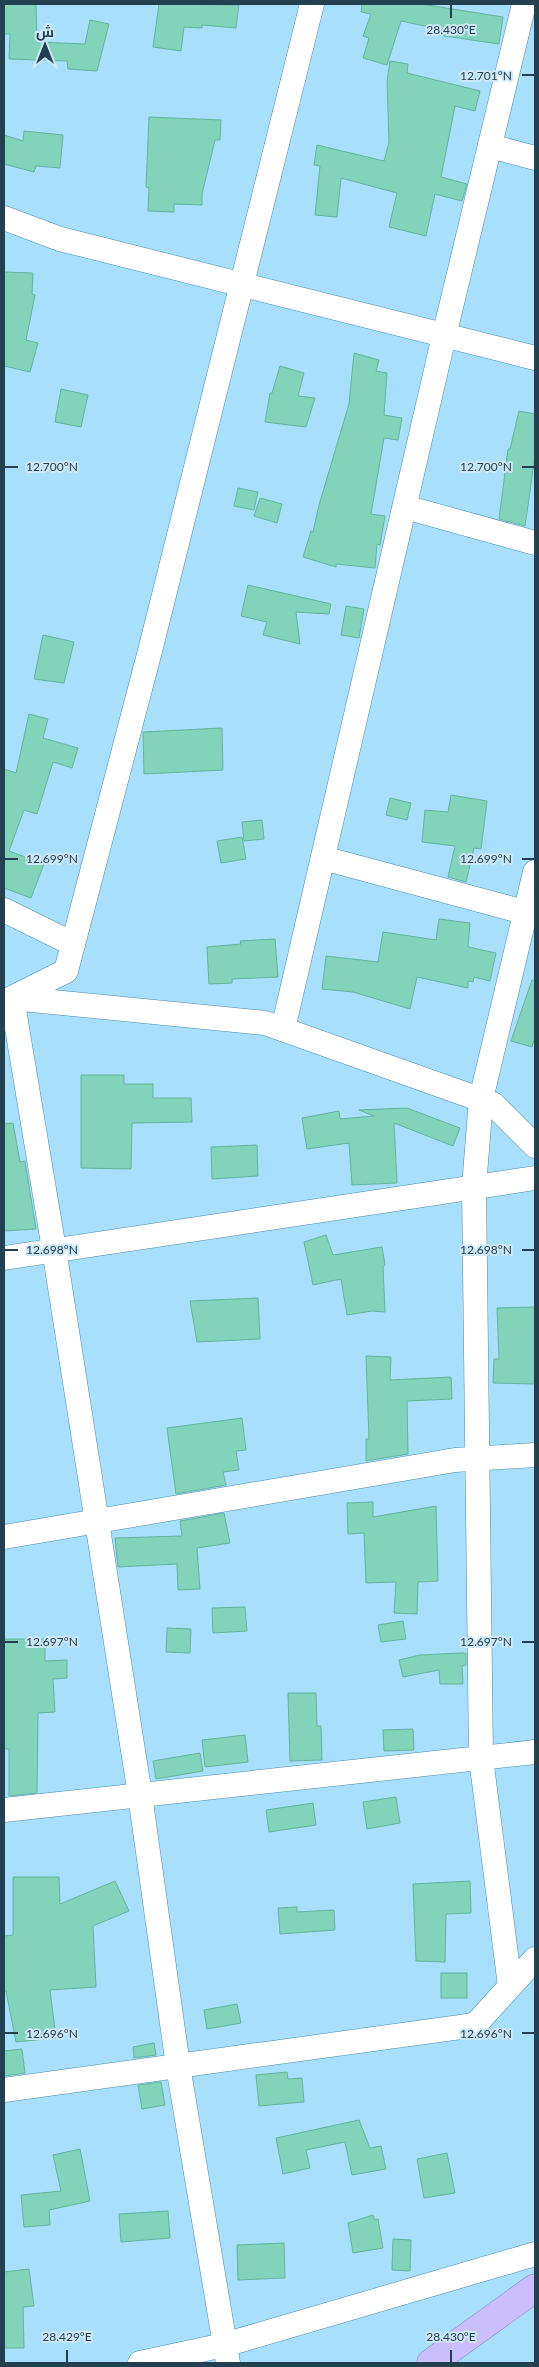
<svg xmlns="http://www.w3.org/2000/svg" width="539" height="2367" font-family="Lato,Cairo,sans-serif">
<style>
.building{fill:#82d3b9;stroke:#64b49c}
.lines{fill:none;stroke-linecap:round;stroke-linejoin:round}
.minor-casing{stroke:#458caf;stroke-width:25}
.trunk-casing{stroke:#8788bf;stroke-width:29}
.minor{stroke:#fff;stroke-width:24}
.trunk{stroke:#cabffc;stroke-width:28}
.ticks{fill:none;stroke:#22404f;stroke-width:2}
.ticks-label{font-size:12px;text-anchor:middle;fill:#22404f;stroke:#cde8f7;stroke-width:4;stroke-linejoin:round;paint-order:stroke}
</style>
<rect width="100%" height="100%" fill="#a7dffd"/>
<g class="building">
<polygon points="4,4 36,4 37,42 85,44 90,20 109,24 97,71 68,69 67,61 9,59 10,34 4,34"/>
<polygon points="159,4 239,5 236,28 202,25 202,28 184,27 181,51 153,47"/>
<polygon points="362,4 421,4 503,17 499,44 438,35 439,29 401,21 387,65 363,58 369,38 363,36 371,14 361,12"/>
<polygon points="390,61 408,64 407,73 480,91 475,111 455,106 441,177 467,184 462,201 435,194 426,236 389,227 397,193 341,178 337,217 315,215 320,166 314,165 317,145 384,161 389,142 387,81"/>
<polygon points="149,117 221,120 220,140 215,140 202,194 202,205 174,204 174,212 148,211 149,188 146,187"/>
<polygon points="24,131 63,135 60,168 36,166 34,172 4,164 4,135 23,141"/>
<polygon points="4,272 33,273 32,294 35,295 26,340 38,343 30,372 4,366"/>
<polygon points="354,353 379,360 376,371 387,373 384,415 402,418 398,440 384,438 371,514 385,516 380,545 377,544 375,568 336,564 336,567 303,557 311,531 313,532 319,505 349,404"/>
<polygon points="280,366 304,373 298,396 315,398 306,427 265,422 270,393 272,393"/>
<polygon points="61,389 88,395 81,427 55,422"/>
<polygon points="519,411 535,414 535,456 525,526 499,519 508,449 510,449"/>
<polygon points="238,488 258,492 254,510 234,506"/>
<polygon points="260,498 282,504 277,523 254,516"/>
<polygon points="248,585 331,604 329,614 296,612 300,644 263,635 267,622 241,616"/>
<polygon points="346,606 364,609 359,638 341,635"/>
<polygon points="43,635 74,642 64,683 34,679"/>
<polygon points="29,714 48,719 43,738 78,748 72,768 53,762 37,814 24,810 9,851 44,864 31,898 4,888 4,769 16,773"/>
<polygon points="222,728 223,770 144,774 143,732"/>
<polygon points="451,795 487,801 481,849 474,848 466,882 448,877 455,846 422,842 425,810 448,812"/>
<polygon points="390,798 411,803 407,820 386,815"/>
<polygon points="262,820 264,839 244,841 242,822"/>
<polygon points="242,837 246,859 221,863 217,841"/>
<polygon points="439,919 470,923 468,947 496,953 490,981 474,977 473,982 468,981 468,988 417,977 410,1009 353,992 322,989 326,956 378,962 383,932 436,940"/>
<polygon points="275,939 278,977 232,979 232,983 209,984 207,947 241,944 240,941"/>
<polygon points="532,980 535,980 535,1037 532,1047 511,1041"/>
<polygon points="81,1075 124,1075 124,1084 153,1084 153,1098 191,1098 192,1122 132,1123 131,1169 81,1168"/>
<polygon points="407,1108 460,1128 453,1146 394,1123 397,1183 352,1185 349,1143 307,1149 302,1118 339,1111 340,1119 374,1116 359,1110"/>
<polygon points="13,1123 20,1162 25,1161 36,1229 4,1231 4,1124"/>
<polygon points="257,1145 258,1176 212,1179 211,1147"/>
<polygon points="326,1235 333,1255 382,1247 385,1265 383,1266 385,1312 372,1311 347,1315 341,1279 313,1285 304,1242"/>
<polygon points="258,1298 260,1339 197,1342 190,1301"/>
<polygon points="535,1307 535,1384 493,1383 494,1359 499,1359 497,1308"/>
<polygon points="366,1356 391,1357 390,1380 451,1377 452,1399 407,1401 408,1454 366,1461 366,1439 369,1439"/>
<polygon points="242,1418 246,1450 236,1451 239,1470 223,1472 226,1485 176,1494 167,1428"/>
<polygon points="373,1502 373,1517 436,1506 438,1581 418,1582 417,1614 394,1613 396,1582 366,1583 364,1533 348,1534 347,1503"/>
<polygon points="224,1513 230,1543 197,1548 200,1589 178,1590 177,1564 118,1567 115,1538 182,1536 180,1521"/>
<polygon points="245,1607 247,1631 213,1633 212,1608"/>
<polygon points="403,1621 406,1639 381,1642 378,1625"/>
<polygon points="167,1628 191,1629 190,1653 166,1652"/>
<polygon points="4,1639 45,1639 45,1661 67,1660 67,1678 53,1679 55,1712 38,1713 37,1793 9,1796 9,1749 4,1749"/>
<polygon points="461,1653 466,1653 466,1665 462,1666 463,1684 440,1684 439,1670 403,1677 399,1660 420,1655"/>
<polygon points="288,1693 316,1693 317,1726 321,1726 322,1760 290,1761"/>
<polygon points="413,1729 414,1750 384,1751 383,1730"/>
<polygon points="245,1735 248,1762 205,1767 202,1740"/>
<polygon points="200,1753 203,1771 156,1779 153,1761"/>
<polygon points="396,1797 400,1823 367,1829 363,1802"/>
<polygon points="313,1803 316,1825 269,1832 266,1810"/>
<polygon points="13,1877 59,1877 60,1904 115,1881 129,1911 93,1926 96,1987 50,1990 56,2038 16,2042 6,1991 4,1991 4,1936 13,1935"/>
<polygon points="470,1881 471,1913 446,1914 445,1962 416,1961 413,1884"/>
<polygon points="297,1907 297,1912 334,1910 335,1930 280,1934 278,1908"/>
<rect x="441" y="1973" width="26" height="25"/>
<polygon points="237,2004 241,2023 207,2029 204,2010"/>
<polygon points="154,2043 156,2055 134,2058 133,2047"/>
<polygon points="22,2049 25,2073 4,2076 4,2051"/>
<polygon points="287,2072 288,2079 302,2078 304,2102 259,2106 256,2075"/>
<polygon points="161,2082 165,2105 142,2109 138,2085"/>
<polygon points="359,2120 370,2148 381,2146 386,2169 352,2175 345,2142 306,2150 310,2168 283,2174 276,2138"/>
<polygon points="80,2149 90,2201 49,2210 50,2225 24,2227 21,2195 61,2191 53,2155"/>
<polygon points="447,2153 455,2193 424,2198 417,2159"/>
<polygon points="168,2211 170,2238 121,2242 119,2214"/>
<polygon points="373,2215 375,2220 378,2219 383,2248 353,2253 348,2223"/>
<polygon points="393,2239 411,2240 410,2271 392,2270"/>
<polygon points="284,2243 285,2278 238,2280 237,2245"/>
<polygon points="29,2269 34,2306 23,2307 24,2348 4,2348 4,2272"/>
</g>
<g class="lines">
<defs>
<g id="minor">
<polyline points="490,146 535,158"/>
<polyline points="4,218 60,239 535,358"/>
<polyline points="405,507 535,543"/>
<polyline points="323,858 535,915"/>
<polyline points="4,910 73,944"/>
<polyline points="12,998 66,971 151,647 312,4"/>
<polyline points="283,1029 444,336 524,4"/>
<polyline points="4,1258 535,1178"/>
<polyline points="4,1537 455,1460 535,1455"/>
<polyline points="4,1810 535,1752"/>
<polyline points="510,1986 481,1758 474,1187 481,1099 535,872"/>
<polyline points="4,2090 475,2025 535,1959"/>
<polyline points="140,2363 224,2345 535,2254"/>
<polyline points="228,2363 178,2066 140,1795 54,1249 12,998 265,1023 493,1104 535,1146"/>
</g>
<polyline id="trunk" points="431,2363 535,2288"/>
</defs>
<use href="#minor" class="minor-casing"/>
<use href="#trunk" class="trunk-casing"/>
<use href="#minor" class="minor"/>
<use href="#trunk" class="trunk"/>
</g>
<path class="ticks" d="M451 5V18M522 75H534M5 467H18M522 467H534M5 859H18M522 859H534M5 1250H18M522 1250H534M5 1642H18M522 1642H534M5 2033H18M522 2033H534M67 2350V2362M451 2350V2362"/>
<g class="ticks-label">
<text x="451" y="34">28.430°E</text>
<text x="486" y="80">12.701°N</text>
<text x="52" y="471">12.700°N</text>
<text x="486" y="471">12.700°N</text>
<text x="52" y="863">12.699°N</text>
<text x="486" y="863">12.699°N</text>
<text x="52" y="1254">12.698°N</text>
<text x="486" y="1254">12.698°N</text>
<text x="52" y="1646">12.697°N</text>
<text x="486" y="1646">12.697°N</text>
<text x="52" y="2038">12.696°N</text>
<text x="486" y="2038">12.696°N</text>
<text x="67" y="2341">28.429°E</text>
<text x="451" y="2341">28.430°E</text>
</g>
<rect width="539" height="2367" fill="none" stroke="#22404f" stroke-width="10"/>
<g transform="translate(45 45)" stroke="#cde8f7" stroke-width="4" paint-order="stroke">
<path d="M0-4L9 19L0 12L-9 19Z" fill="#22404f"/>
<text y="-8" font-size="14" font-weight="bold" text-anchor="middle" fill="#22404f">ش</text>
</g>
</svg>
